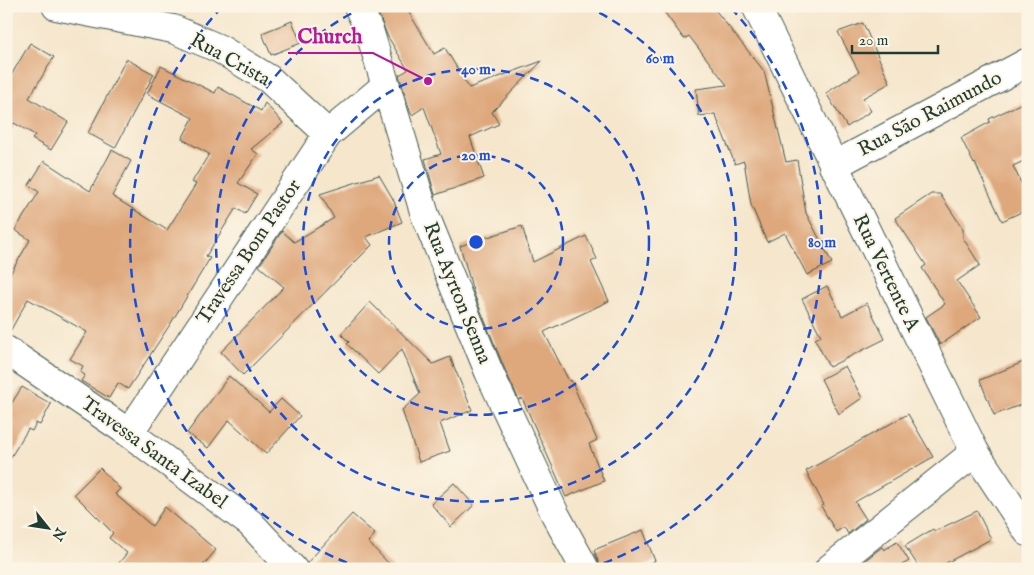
<svg xmlns="http://www.w3.org/2000/svg" width="1034" height="575" font-family="'IM FELL English',serif">
<style>
.building{fill:#dea77b}
.lines{fill:none;stroke-linecap:round;stroke-linejoin:round}
.minor-casing{stroke:#3f564b;stroke-width:30}
.minor{stroke:#fff;stroke-width:28}
.ring{fill:none;stroke:#1d4ed8;stroke-width:2.5;stroke-dasharray:9 6}
.labels{text-anchor:middle;dominant-baseline:central;stroke-width:4;stroke-linejoin:round;paint-order:stroke}
.street-label{font-size:20px;fill:#1f3d34;stroke:#fcf5e5}
.centre{fill:#1d4ed8;stroke:#fcf5e5;stroke-width:2.5}
.ring-label{font-size:15px;text-anchor:middle;font-weight:bold;fill:#1d4ed8;stroke:#fcf5e5;stroke-width:4;stroke-linejoin:round;paint-order:stroke}
.leader{fill:none;stroke:#b5179e;stroke-width:2}
.callout-dot{fill:#b5179e;stroke:#fcf5e5;stroke-width:2}
.callout-label{font-size:21px;text-anchor:middle;font-weight:bold;fill:#b5179e;stroke:#fcf5e5;stroke-width:4;stroke-linejoin:round;paint-order:stroke}
</style>
<rect width="100%" height="100%" fill="#fcf5e5"/>
<filter id="ink" filterUnits="userSpaceOnUse"><feTurbulence type="fractalNoise" baseFrequency=".02" numOctaves="2"/><feDisplacementMap in="SourceGraphic" scale="10" xChannelSelector="R" yChannelSelector="G"/><feConvolveMatrix kernelMatrix="1 2 1 2 8 2 1 2 1" color-interpolation-filters="sRGB"/></filter>
<filter id="wash" filterUnits="userSpaceOnUse"><feTurbulence type="fractalNoise" baseFrequency=".0096" numOctaves="4" result="noise"/><feDisplacementMap in="SourceGraphic" scale="20" xChannelSelector="R" yChannelSelector="G"/><feGaussianBlur stdDeviation="1.12" result="paint"/><feColorMatrix in="noise" values="0 0 0 0 0 0 0 0 0 0 0 0 0 0 0 0 0 1.4 0 .05"/><feComposite in="paint" operator="in"/></filter>
<g filter="url(#wash)">
<rect width="100%" height="100%" fill="#f5e6cc"/>
<g id="blocks">
<g class="building">
<polygon points="375,6 405,6 434,54 445,48 469,88 542,61 492,112 499,124 470,137 484,178 435,195 425,159 441,154 424,107 412,115 410,111 399,75 408,70 388,37"/>
<polygon points="660,6 712,6 764,71 786,162 797,160 806,213 832,263 807,275 785,233 767,242 751,205 744,161 735,164 715,114 699,116 696,89 727,85 689,36 684,39"/>
<polygon points="292,21 301,43 271,55 262,33"/>
<polygon points="863,23 890,83 863,98 871,111 847,127 826,93 859,72 838,32"/>
<polygon points="30,43 54,57 29,98 68,122 51,150 32,139 35,135 14,123 6,136 6,84"/>
<polygon points="126,59 154,74 115,148 88,133"/>
<polygon points="161,66 215,93 218,87 261,111 265,103 283,123 251,149 258,154 238,183 257,194 245,214 236,208 206,256 210,258 171,323 128,389 118,383 109,398 81,381 85,375 80,372 83,366 70,359 87,332 28,299 8,335 6,335 6,281 30,240 15,230 39,192 29,185 44,161 90,191 112,150 131,161 112,196 167,230 196,184 192,182 209,154 182,139 193,118 147,94"/>
<polygon points="1028,100 1028,159 1013,166 1028,197 1028,209 1002,221 975,163 974,164 961,138 990,122 989,119"/>
<polygon points="379,175 393,199 402,222 366,237 372,245 243,375 221,352 284,287 259,266 282,231 294,242 334,218 320,194"/>
<polygon points="931,194 940,194 963,229 963,238 980,265 957,281 981,317 940,345 926,317 945,304 922,268 926,265 895,218"/>
<polygon points="522,226 533,262 586,236 597,259 591,262 609,301 544,332 569,381 571,380 597,440 589,444 604,481 566,497 522,398 519,400 505,370 474,294 460,246"/>
<polygon points="827,286 842,316 867,303 885,339 829,367 815,339 821,336 802,299"/>
<polygon points="370,302 433,364 450,357 472,410 440,423 450,451 419,462 402,410 420,394 402,349 378,374 347,344 349,342 341,334"/>
<polygon points="1028,360 1028,402 994,415 980,380"/>
<polygon points="845,366 862,398 839,414 821,379"/>
<polygon points="229,376 269,412 281,399 300,416 266,454 229,420 208,448 187,433"/>
<polygon points="22,387 51,404 40,425 36,423 32,431 28,429 6,465 6,412"/>
<polygon points="908,414 933,457 855,502 866,519 848,534 844,527 836,532 821,506 824,505 806,471"/>
<polygon points="100,468 120,489 115,494 152,526 165,507 216,550 200,569 114,569 127,553 109,538 113,533 74,494"/>
<polygon points="454,483 474,505 451,527 431,504"/>
<polygon points="977,511 991,539 935,569 920,569 905,546 933,529 935,531"/>
<polygon points="352,514 375,534 368,542 394,569 308,569 307,563"/>
<polygon points="643,530 655,561 636,569 601,569 594,550"/>
<polygon points="897,542 909,561 895,569 854,569 882,547 884,550"/>
</g>
</g>
</g>
<g filter="url(#ink)">
<use href="#blocks" fill-opacity="0" stroke="#3f564b" stroke-width="1"/>
<g class="lines">
<defs>
<g id="minor">
<polyline points="56,6 173,29 220,49 269,79 328,134"/>
<polyline points="358,6 370,33 425,215 489,372 555,514 585,569"/>
<polyline points="756,6 975,452 1028,532"/>
<polyline points="833,166 1028,62"/>
<polyline points="6,350 129,433 250,523 293,569"/>
<polyline points="129,433 328,134 385,86"/>
<polyline points="829,569 975,452"/>
</g>
</defs>
<use href="#minor" class="minor-casing"/>
<use href="#minor" class="minor"/>
</g>
</g>
<g class="ring">
<circle cx="476" cy="242" r="87"/>
<circle cx="476" cy="242" r="173"/>
<path d="M586 6A260 260 0 1 1 366 6"/>
<path d="M361 568A346 346 0 0 1 221 8M731 8A346 346 0 0 1 591 568"/>
</g>
<g class="labels">
<g class="street-label">
<text transform="translate(230 60) rotate(29)">Rua Crista</text>
<text transform="translate(930 114) rotate(-28)">Rua São Raimundo</text>
<text transform="translate(249 252) rotate(-56)">Travessa Bom Pastor</text>
<text transform="translate(886 273) rotate(64)">Rua Vertente A</text>
<text transform="translate(457 293) rotate(68)">Rua Ayrton Senna</text>
<text transform="translate(154 453) rotate(36)">Travessa Santa Izabel</text>
</g>
</g>
<circle cx="476" cy="242" r="8" class="centre"/>
<g class="ring-label">
<text x="660" y="63">60 m</text>
<text x="476" y="74">40 m</text>
<text x="476" y="160">20 m</text>
<text x="822" y="247">80 m</text>
</g>
<path class="leader" d="M428 81L373 53H288"/>
<circle class="callout-dot" cx="428" cy="81" r="5"/>
<g class="callout-label">
<text x="330" y="43">Church</text>
</g>
<rect width="1034" height="575" fill="none" stroke="#fcf5e5" stroke-width="25"/>
<g transform="translate(48 528) rotate(120)" stroke="#fcf5e5" stroke-width="4" paint-order="stroke">
<path d="M0-4L9 19L0 12L-9 19Z" fill="#1f3d34"/>
<text y="-8" font-size="14" font-weight="bold" text-anchor="middle" fill="#1f3d34">N</text>
</g>
<path d="M852 45v8h86v-8" fill="none" stroke="#1f3d34" stroke-width="2.5"/>
<text x="859" y="45" font-size="15" fill="#1f3d34" stroke="#fcf5e5" stroke-width="4" paint-order="stroke">20 m</text>
</svg>
